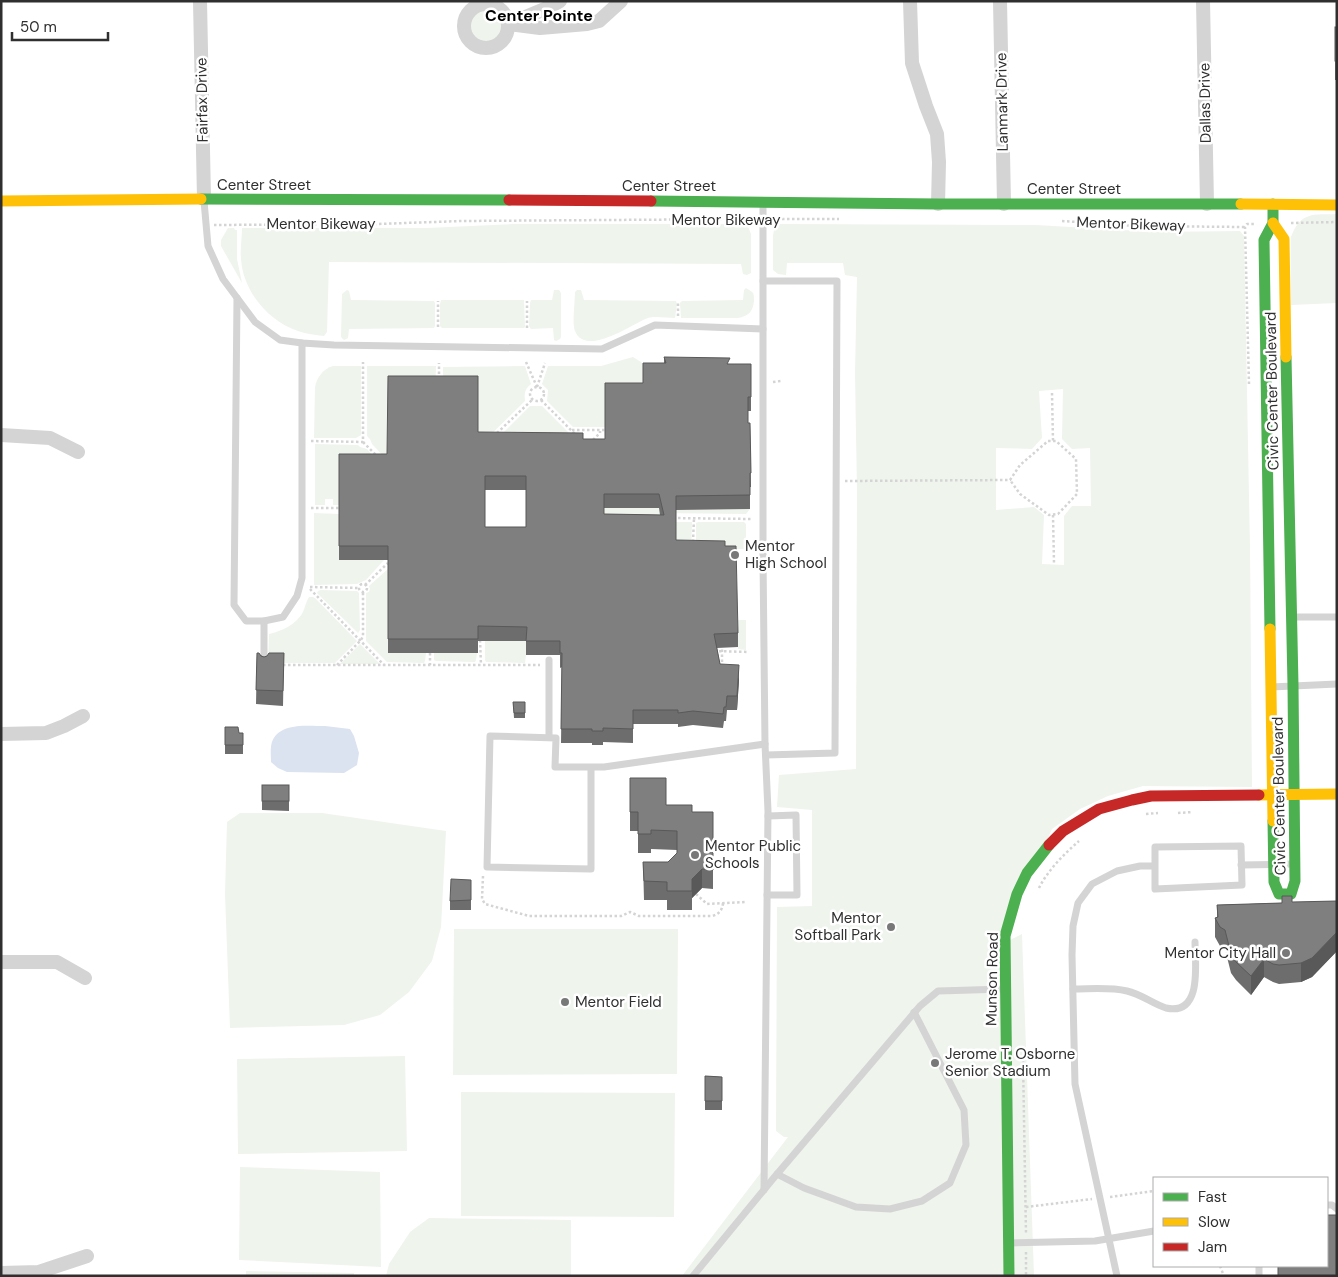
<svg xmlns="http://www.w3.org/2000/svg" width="1338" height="1277" font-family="'DM Sans',sans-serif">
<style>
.green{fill:#eff4ed;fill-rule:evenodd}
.water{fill:#dbe2f0}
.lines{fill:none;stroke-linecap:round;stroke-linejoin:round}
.path{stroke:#d4d4d4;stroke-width:2.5;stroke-dasharray:2.5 2.5;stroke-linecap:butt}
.lane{stroke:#d4d4d4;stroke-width:7}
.street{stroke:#d4d4d4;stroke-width:14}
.fast{stroke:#4caf50;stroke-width:11}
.slow{stroke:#ffc107;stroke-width:11}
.jam{stroke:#c62828;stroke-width:11}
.wall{fill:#6d6d6d;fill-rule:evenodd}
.shaded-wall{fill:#595959}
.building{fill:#7f7f7f;stroke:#595959;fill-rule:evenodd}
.poi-dot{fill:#787878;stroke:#fff;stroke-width:2}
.labels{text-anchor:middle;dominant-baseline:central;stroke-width:5;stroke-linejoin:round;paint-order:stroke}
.street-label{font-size:15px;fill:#2f2f2f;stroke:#fff}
.poi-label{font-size:15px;fill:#2f2f2f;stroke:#fff;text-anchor:start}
.neighbourhood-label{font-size:16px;font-weight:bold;fill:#000;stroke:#fff}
</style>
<rect width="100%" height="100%" fill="#fff"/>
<g class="green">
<path d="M488 8 496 9 502 18 504 28 493 42C477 44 477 42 467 30 469 14 472 11 488 8Z"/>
<path d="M1337 214V303L1291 305V237C1301 211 1313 215 1337 214Z"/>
<path d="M513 224H747L751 234V273L747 275 743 274 741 264 329 262 327 332 324 336C316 335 306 334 298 331 268 321 243 291 241 259 240 249 242 238 242 228H427Z"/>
<path d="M780 224 1036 225 1156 232 1240 231 1244 236 1250 548 1252 787 1143 786 1108 796 1080 809 1052 829 998 946 1022 934 1034 1276H682L788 1137H784L776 1131 777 907 812 906V810L777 807 779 775 856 769 857 492 855 373 857 277 845 275 843 263H787L786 275 778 274 773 270V235L775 225ZM1063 389 1062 439 1072 449 1090 448 1091 506H1072L1064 516V565L1042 564 1044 515 1034 507 996 510V448L1032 449 1042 438 1039 391Z"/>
<polygon points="228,228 234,228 235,230 237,230 237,259 242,283 221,246 221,240"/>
<path d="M746 288C747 289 753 292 753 293 754 294 754 300 754 301 753 312 748 316 738 318H681L680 303 682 301 743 300 744 290Z"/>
<polygon points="347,290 349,291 351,300 434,301 435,303 435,326 434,328 349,329 348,338 344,340 341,337 342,294"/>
<polygon points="554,290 559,290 561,293 561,337 560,339 556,341 554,340 553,328 531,329 529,326 530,303 531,300 552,300"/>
<path d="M577 290H581L584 300 676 301 677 304 675 318C666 318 655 316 648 318 633 323 586 358 575 331 572 324 575 301 575 292Z"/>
<polygon points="441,300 524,300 525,327 524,328 442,328 440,326 440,304"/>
<polygon points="633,357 641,362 644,366 643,398 605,427 573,427 547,401 548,390 542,384 548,366 601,366"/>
<path d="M333 366H361V435L356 438H314L315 387C317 377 323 369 333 366Z"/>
<polygon points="367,366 436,366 435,390 387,460 372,444 370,439 367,436"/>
<path d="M525 366 531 384C525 389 524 393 525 401L478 447 443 381V367Z"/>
<polygon points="530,406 542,406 583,447 500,436"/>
<polygon points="315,444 358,445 360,447 367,449 384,469 339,505 333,505 333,499 325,499 325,505 315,505"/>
<polygon points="605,501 614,508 659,508 659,510 750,509 746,514 660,513 659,529 604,528"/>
<polygon points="314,513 339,514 339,560 384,560 366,580 357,584 314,585"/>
<polygon points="676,522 692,522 691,554 676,554"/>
<polygon points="698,522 744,522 746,524 746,549 696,549 696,523"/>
<polygon points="388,569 388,653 426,653 425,661 424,663 387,662 366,641 366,593 369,592 370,589 369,586"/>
<polygon points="321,590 357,591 359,593 360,630 358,633 317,593 318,591"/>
<path d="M309 597H313L316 599 357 641 335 663H268L269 634C282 631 297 624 303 612 305 607 306 602 309 597Z"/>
<polygon points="738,620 746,620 746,650 738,649"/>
<polygon points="485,641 527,641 526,655 525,663 486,662 485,660"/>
<polygon points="360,644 380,664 340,664"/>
<polygon points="434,653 477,653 476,660 475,662 436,661 434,660"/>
<polygon points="240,813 322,813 446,831 441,927 432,961 409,992 380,1015 344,1025 230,1028 225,894 227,822"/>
<polygon points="454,929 678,929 677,1074 453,1075"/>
<polygon points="405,1056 407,1151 238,1154 237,1059"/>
<polygon points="461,1092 675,1093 674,1217 461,1216"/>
<polygon points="240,1167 380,1172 381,1267 239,1260"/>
<polygon points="429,1218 571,1220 571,1276 386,1276 389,1264 410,1232"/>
<polygon points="246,1271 354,1273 354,1276 246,1276"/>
</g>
<path class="water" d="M325 726 350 729 354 736 359 753 357 765 344 773 287 772 278 768 271 762C271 756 270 748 272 742 279 722 308 726 325 726Z"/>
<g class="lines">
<g class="path">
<polyline points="772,219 839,219"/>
<polyline points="1062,221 1136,226 1245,227"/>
<polyline points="1291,223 1337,222"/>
<polyline points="214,225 377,224 462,221 754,219"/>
<polyline points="678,316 678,303"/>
<polyline points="438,327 438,301"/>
<polyline points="527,328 527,301"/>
<polyline points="526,362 537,387"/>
<polyline points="439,379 439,363"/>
<polyline points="773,382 781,381"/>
<polyline points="1249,384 1245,227 1247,224 1256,224"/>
<polyline points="537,387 545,363"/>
<circle cx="537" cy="394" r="7"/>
<polyline points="1052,393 1053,441"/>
<polyline points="541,400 575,434"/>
<polyline points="572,430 605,430"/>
<polyline points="497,433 532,400"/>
<polyline points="593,440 600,433 600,431"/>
<polyline points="311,441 363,442 363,362"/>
<polyline points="363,442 377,456"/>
<polyline points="845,481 1010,480 1020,465 1048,441 1056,441 1076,459 1077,494 1058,514 1049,515 1020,494 1010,480"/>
<polyline points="311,508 339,508"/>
<polyline points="1053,515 1054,563"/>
<polyline points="673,518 752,519"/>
<polyline points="693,542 694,518"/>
<circle cx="363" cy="588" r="4"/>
<polyline points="365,585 388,563"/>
<polyline points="310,587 359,588"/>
<polyline points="310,589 384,665"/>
<polyline points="480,640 481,665"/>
<polyline points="714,651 749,652"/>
<polyline points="430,653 430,665"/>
<polyline points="283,665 540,665"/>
<polyline points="337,665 361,640 363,636 363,591"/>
<polyline points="722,667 722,645"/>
<polyline points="1178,813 1193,812"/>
<polyline points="1146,814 1158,813"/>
<path d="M483 876 482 899 485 904 529 916H621L630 912 639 916H712C719 914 722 911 723 903"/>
<path d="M1039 888C1048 870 1064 854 1079 841"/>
<polyline points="696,894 707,904 745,902"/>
<polyline points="1023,1060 1026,1234"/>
<polyline points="1110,1197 1154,1191"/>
<polyline points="1026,1207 1092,1199"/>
<polyline points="1026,1252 1026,1276"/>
<polyline points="1220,1266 1224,1276"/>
</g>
<g class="lane">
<polyline points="204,201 208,246 223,279 255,322 280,340 302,343 334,345 602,349 655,325 763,329"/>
<polyline points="763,201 763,558 765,744 768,811 764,1190"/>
<polyline points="763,281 837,281 835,753 766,755"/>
<polyline points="237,298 234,605 246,621 264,621 283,617 297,596 302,578 302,343"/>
<polyline points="1292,617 1337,617"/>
<polyline points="264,666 264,621"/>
<polyline points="1271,687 1337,684"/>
<polyline points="549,737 549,660"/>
<polyline points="591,767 591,869 487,867 490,736 556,738 555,767 604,767 765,744"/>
<polygon points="1241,846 1242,885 1155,889 1155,847"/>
<polyline points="1241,865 1293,864"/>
<polyline points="767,895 797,895 796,815 768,816"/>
<path d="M1073 989C1091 989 1110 987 1127 991 1141 994 1153 1004 1166 1008 1203 1016 1195 963 1195 942"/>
<polyline points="777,1174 804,1188 856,1207 890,1209 922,1201 950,1183 966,1145 964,1110 914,1012"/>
<polyline points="1327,1205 1332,1205 1337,1209"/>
<polyline points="1010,1243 1095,1241 1154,1231"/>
<polyline points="1259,1266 1259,1276"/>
<polyline points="693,1276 772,1180 920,1006 938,991 1005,989"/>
<polyline points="1117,1276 1075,1084 1072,955 1073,926 1078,903 1092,884 1117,871 1140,866 1154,866"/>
</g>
<g class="street">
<polyline points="200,1 204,199"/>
<polyline points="910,1 912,63 926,106 937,134 939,162 938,204"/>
<polyline points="1000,1 1004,204"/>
<polyline points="1203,1 1207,204"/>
<circle cx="486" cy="26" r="22"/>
<polyline points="509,24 540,28 587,24 599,21 621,1"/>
<polyline points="509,24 547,8 560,1"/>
<polyline points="1,435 50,438 78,452"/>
<polyline points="1,734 46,733 64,726 83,716"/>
<polyline points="1,962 57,962 85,978"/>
<polyline points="1,1273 39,1272 87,1256"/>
</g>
<g class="fast">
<polyline points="201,199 509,200"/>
<polyline points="651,201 938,204 1241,204"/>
<polyline points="1270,629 1264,240 1273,223 1273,204"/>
<polyline points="1273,821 1274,882 1279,894 1291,894 1295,881 1293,685 1286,357"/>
<polyline points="1009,1276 1005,936 1017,894 1027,873 1049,845"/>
</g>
<g class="slow">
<polyline points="1,201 201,199"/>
<polyline points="1241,204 1337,205"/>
<polyline points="1273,223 1284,239 1286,357"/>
<polyline points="1270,629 1273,821"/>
<polyline points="1259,795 1337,794"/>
</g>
<g class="jam">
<polyline points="509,200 651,201"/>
<polyline points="1049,845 1063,831 1099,809 1132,800 1151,796 1259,795"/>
</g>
</g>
<g class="wall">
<polygon points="1337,27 1337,80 1335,80 1335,46"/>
<path d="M664 357 730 364H751V411H748V423H750L751 487H750V509L676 510V540L725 546 738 633V647L717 648 720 664 739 679 737 710H727L726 721H724L723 728 693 725 678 727V724H633V743L603 742V745H592V743H561L562 667 560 668V655H526V641H478V653H388V560H339V454H387L478 432 583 439H605L643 383 664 363ZM485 490H526V527H485ZM604 508H659L660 515 604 514Z"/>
<polygon points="257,653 264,657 284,653 283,706 256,704"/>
<polygon points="513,702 525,702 525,718 514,718"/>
<polygon points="225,727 239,733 243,733 243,754 225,754"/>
<polygon points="630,778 666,805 692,812 713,812 713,889 702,888 692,898 692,910 667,910 667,900 644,900 643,862 668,862 677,853 677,850 651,849 651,853 638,853 638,831 630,831"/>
<polygon points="262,785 289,785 289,811 262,810"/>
<polygon points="471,880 471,910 450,910 450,901"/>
<polygon points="1337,901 1337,951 1312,977 1301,982 1279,984 1273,982 1264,977 1251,995 1236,980 1231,973 1225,949 1220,946 1215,937 1215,918 1217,918 1217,905"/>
<polygon points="705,1076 722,1077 722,1110 705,1110"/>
</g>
<g class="shaded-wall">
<polygon points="739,665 739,679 737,710 737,696"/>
<polygon points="702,869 702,888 692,898 692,910 692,879"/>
<polygon points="1337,932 1337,951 1312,977 1301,982 1301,963"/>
<polygon points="1264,959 1264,977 1251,995 1251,976"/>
</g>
<g class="building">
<rect x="1335" y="27" width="2" height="34"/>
<path d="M664 357 730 358 727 364H751V397H748V423H750L751 473H750V495L676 496V540L725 541V546H736L738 633 714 634 720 664 739 665 737 696H727L726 707H724L723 714 693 711 678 713V710H633V729L603 728V731H592V729H561L562 653H560V641H526L527 627 478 626V639H388V546H339V454H387L388 376H478V432L583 433V439H605V383H643V363H666ZM485 476H526V527H485ZM604 494H659L664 515 604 514Z"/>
<polygon points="257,653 259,653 261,656 264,657 267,656 269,653 284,653 283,691 256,690"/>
<polygon points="513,702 525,702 525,713 514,713"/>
<polygon points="225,727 238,727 239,733 243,733 243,745 225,745"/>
<polygon points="630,778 666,778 666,805 692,805 692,812 713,812 713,870 702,869 692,879 692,891 667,891 667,882 644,881 643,862 668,862 677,853 677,831 651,830 651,834 638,834 638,812 630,812"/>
<rect x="262" y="785" width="27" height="16"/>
<polygon points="451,879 471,880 471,900 450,901"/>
<polygon points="1282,896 1292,896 1292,902 1337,901 1337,932 1312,958 1301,963 1279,965 1273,964 1264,959 1251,976 1236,962 1231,954 1225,930 1220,927 1215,918 1218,917 1217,905 1282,903"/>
<polygon points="705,1076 722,1077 722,1101 705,1101"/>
<polygon points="1327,1215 1337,1215 1337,1276 1278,1276 1278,1266 1327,1266"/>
</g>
<g class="poi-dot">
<circle cx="735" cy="555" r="5"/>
<circle cx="695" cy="855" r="5"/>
<circle cx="891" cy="927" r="5"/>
<circle cx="1286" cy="953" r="5"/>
<circle cx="565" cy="1002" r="5"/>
<circle cx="935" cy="1063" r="5"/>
</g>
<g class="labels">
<g class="street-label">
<text transform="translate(202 100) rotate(-91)">Fairfax Drive</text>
<text transform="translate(1002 102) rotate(-91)">Lanmark Drive</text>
<text transform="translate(1205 103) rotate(-91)">Dallas Drive</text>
<text x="264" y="185">Center Street</text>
<text x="669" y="186">Center Street</text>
<text x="1074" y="189">Center Street</text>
<text x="726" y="220">Mentor Bikeway</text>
<text x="321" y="224">Mentor Bikeway</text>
<text transform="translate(1131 224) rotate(2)">Mentor Bikeway</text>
<text transform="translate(1272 391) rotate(-91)">Civic Center Boulevard</text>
<text transform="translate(1279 796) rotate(-91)">Civic Center Boulevard</text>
<text transform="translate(992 979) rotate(-89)">Munson Road</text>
</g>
<g class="poi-label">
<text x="745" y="546">Mentor<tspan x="745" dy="17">High School</tspan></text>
<text x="705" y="846">Mentor Public<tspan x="705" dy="17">Schools</tspan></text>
<text x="881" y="918" text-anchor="end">Mentor<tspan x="881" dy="17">Softball Park</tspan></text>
<text x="1276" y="953" text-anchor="end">Mentor City Hall</text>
<text x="575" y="1002">Mentor Field</text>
<text x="945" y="1054">Jerome T. Osborne<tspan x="945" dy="17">Senior Stadium</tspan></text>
</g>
<g class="neighbourhood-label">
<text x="539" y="15">Center Pointe</text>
</g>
</g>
<rect width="1338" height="1277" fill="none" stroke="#2f2f2f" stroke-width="5"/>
<rect x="1153" y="1177" width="175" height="90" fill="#ffffff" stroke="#acacac"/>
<rect x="1163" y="1193" width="25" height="8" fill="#4caf50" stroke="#acacac"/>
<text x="1198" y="1202" font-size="15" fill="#2f2f2f">Fast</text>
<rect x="1163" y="1218" width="25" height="8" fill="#ffc107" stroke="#acacac"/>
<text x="1198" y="1227" font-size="15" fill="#2f2f2f">Slow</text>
<rect x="1163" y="1243" width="25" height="8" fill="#c62828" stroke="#acacac"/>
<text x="1198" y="1252" font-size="15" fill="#2f2f2f">Jam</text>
<path d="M12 32v8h96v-8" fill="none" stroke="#2f2f2f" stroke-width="2.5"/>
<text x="20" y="32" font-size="15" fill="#2f2f2f" stroke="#ffffff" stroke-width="4" paint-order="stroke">50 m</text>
</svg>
